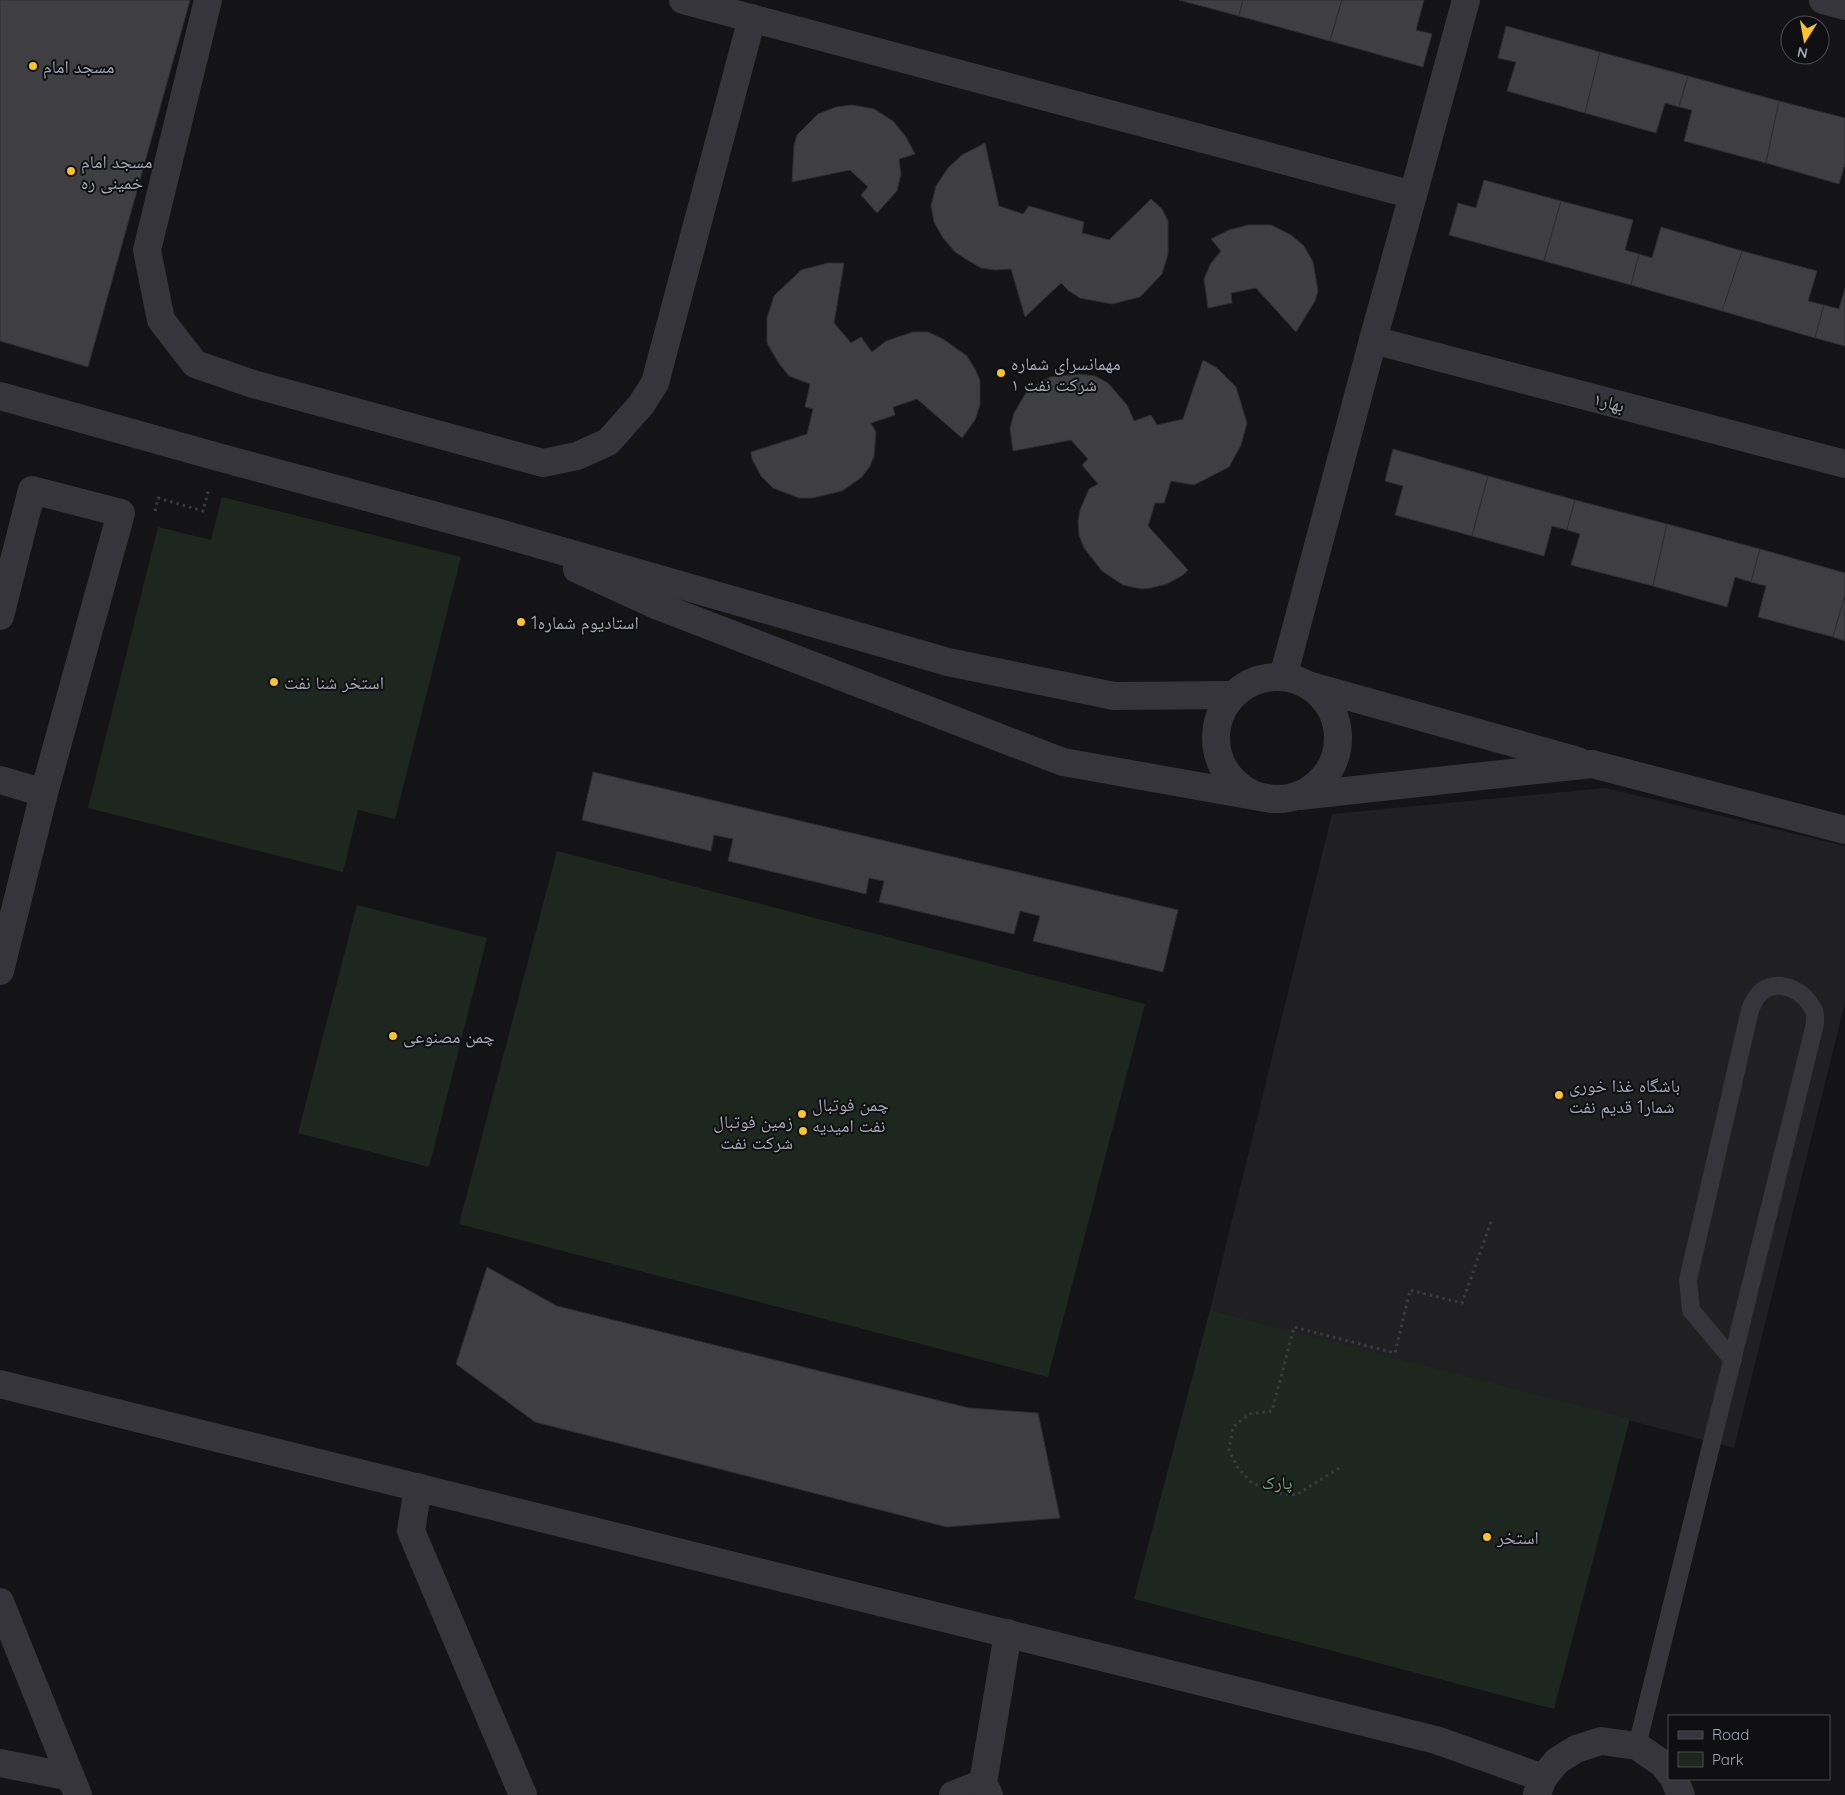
<svg xmlns="http://www.w3.org/2000/svg" width="1845" height="1795" font-family="Quicksand,'Noto Naskh Arabic',sans-serif">
<style>
.built{fill:#202023}
.green{fill:#1e2620}
.building{fill:#3e3e43;stroke:#2e2e32}
.lines{fill:none;stroke-linecap:round;stroke-linejoin:round}
.path{stroke:#3b3c42;stroke-width:3;stroke-dasharray:2.5 4;stroke-linecap:butt}
.service{stroke:#35353b;stroke-width:18}
.minor{stroke:#35353b;stroke-width:28}
.tertiary{stroke:#35353b;stroke-width:28}
.poi-dot{fill:#f8c42a;stroke:#0f0f11;stroke-width:2}
.labels{text-anchor:middle;dominant-baseline:central;stroke-width:4;stroke-linejoin:round;paint-order:stroke}
.poi-label{font-size:18px;fill:#a5a9b7;stroke:#0f0f11;text-anchor:start}
.street-label{font-size:18px;fill:#a5a9b7;stroke:#0f0f11}
.park-label{font-size:18px;fill:#7ba381;stroke:#0f0f11}
</style>
<rect width="100%" height="100%" fill="#141416"/>
<polygon class="built" points="1606,788 1845,846 1845,1002 1734,1448 1210,1310 1332,814"/>
<g class="green">
<polygon points="222,497 461,557 395,819 358,810 343,872 88,808 158,527 211,540"/>
<polygon points="557,851 1145,1004 1048,1377 459,1224"/>
<polygon points="357,905 487,938 429,1167 298,1133"/>
<polygon points="1210,1310 1630,1419 1554,1709 1134,1599"/>
</g>
<g class="building">
<polygon points="0,0 93,0 95,2 87,46 31,94 24,85 0,101"/>
<polygon points="0,0 190,0 88,367 0,341"/>
<polygon points="1179,0 1243,0 1239,16"/>
<polygon points="1243,0 1342,0 1330,41 1239,16"/>
<polygon points="1342,0 1424,0 1416,30 1432,34 1423,67 1330,41"/>
<polygon points="1506,26 1600,52 1585,113 1507,91 1516,62 1498,58"/>
<polygon points="1600,52 1688,76 1679,107 1665,103 1656,133 1585,113"/>
<polygon points="1688,76 1779,101 1766,163 1684,141 1692,110 1679,107"/>
<polygon points="1779,101 1845,118 1845,164 1839,184 1766,163"/>
<polygon points="852,105 874,109 893,121 906,137 915,154 899,159 901,174 897,191 877,213 861,195 868,187 850,170 792,182 794,146 797,135 818,114 836,107"/>
<polygon points="985,143 999,206 1023,214 1029,206 1084,222 1082,233 1109,240 1151,199 1162,209 1168,221 1168,254 1162,274 1140,297 1112,304 1080,298 1069,291 1061,283 1025,317 1011,269 995,270 981,268 969,261 955,252 943,238 934,222 931,206 936,186 948,168 962,155"/>
<polygon points="1484,180 1561,201 1544,261 1449,235 1458,203 1476,208"/>
<polygon points="1561,201 1633,220 1625,250 1639,254 1631,285 1544,261"/>
<polygon points="1248,225 1271,225 1291,235 1304,246 1313,262 1318,291 1315,301 1296,332 1256,288 1231,293 1232,303 1208,308 1204,279 1211,263 1221,251 1211,239 1229,230"/>
<polygon points="1661,227 1742,251 1722,311 1631,285 1639,254 1652,258"/>
<polygon points="1742,251 1817,271 1808,301 1824,305 1815,338 1722,311"/>
<polygon points="828,263 844,263 834,323 851,343 861,337 872,352 886,341 913,332 928,332 943,339 967,356 975,369 980,380 980,405 975,420 962,438 917,399 893,407 895,415 871,423 876,432 874,456 870,466 862,477 842,491 812,498 799,498 773,488 761,476 752,459 751,452 807,434 813,409 805,407 810,384 789,376 778,362 767,343 767,318 774,296 801,270"/>
<polygon points="1845,288 1845,346 1815,338 1824,305 1839,309"/>
<polygon points="1203,360 1217,368 1236,387 1247,423 1241,445 1229,467 1194,485 1171,481 1164,503 1155,503 1148,526 1188,570 1183,575 1167,584 1150,588 1142,589 1123,585 1102,571 1084,548 1079,535 1078,521 1080,510 1089,489 1098,484 1082,465 1088,459 1071,440 1013,451 1010,428 1014,413 1027,391 1036,385 1050,377 1079,374 1095,376 1108,383 1127,405 1134,421 1151,415 1157,425 1183,419"/>
<polygon points="1393,449 1488,476 1472,536 1395,515 1403,486 1385,481"/>
<polygon points="1488,476 1575,500 1567,530 1552,526 1544,556 1472,536"/>
<polygon points="1575,500 1667,524 1653,586 1571,565 1580,534 1567,530"/>
<polygon points="1667,524 1760,549 1751,582 1735,577 1727,607 1653,586"/>
<polygon points="1760,549 1845,573 1845,595 1833,637 1758,617 1766,586 1751,582"/>
<polygon points="1845,595 1845,641 1833,637"/>
<polygon points="593,772 1178,910 1163,972 1033,941 1040,916 1020,911 1014,934 879,902 884,881 869,878 866,894 728,861 733,839 714,835 711,851 582,820"/>
<polygon points="487,1267 557,1306 969,1408 1038,1413 1060,1518 947,1527 535,1422 456,1364"/>
</g>
<g class="lines">
<g class="path">
<polyline points="155,511 158,498 203,511 209,488"/>
<polyline points="1339,1468 1296,1495 1271,1492 1251,1482 1238,1468 1229,1450 1233,1427 1249,1414 1272,1411 1294,1327 1395,1353 1410,1290 1462,1303 1492,1219"/>
</g>
<path class="service" d="M1637 1746 1815 1024C1815 1019 1816 1013 1813 1009 1805 992 1784 981 1767 988 1758 992 1753 1002 1750 1010L1688 1280 1691 1310 1733 1360"/>
<g class="minor">
<polyline points="208,0 147,250 161,320 195,364 253,384 543,463 577,456 608,442 641,405 655,383 752,18"/>
<polyline points="683,0 1413,195 1373,340 1283,677"/>
<polyline points="1823,0 1845,6"/>
<polyline points="1413,195 1466,0"/>
<polyline points="1373,340 1845,464"/>
<polyline points="0,396 218,457 496,532 948,662 1114,696 1233,695"/>
<polyline points="577,569 658,606 1063,762 1271,799"/>
<polyline points="0,616 32,490 121,513 44,793 0,971"/>
<circle cx="1277" cy="738" r="61"/>
<polyline points="1311,686 1578,761"/>
<polyline points="0,780 44,793"/>
<polyline points="1300,796 1592,764"/>
<polyline points="418,1487 411,1531 523,1795"/>
<polyline points="0,1602 78,1795"/>
<polyline points="0,1763 71,1777"/>
<polyline points="953,1795 983,1783"/>
<polyline points="989,1795 983,1783 1008,1633"/>
</g>
<g class="tertiary">
<polyline points="1592,764 1845,830"/>
<polyline points="0,1384 1436,1740 1543,1778"/>
<polyline points="1674,1779 1681,1795"/>
<polyline points="1537,1794 1543,1778 1557,1761 1576,1749 1601,1741 1637,1746 1663,1764 1669,1772"/>
</g>
</g>
<g class="poi-dot">
<circle cx="33" cy="66" r="5"/>
<circle cx="71" cy="171" r="5"/>
<circle cx="1001" cy="373" r="5"/>
<circle cx="521" cy="622" r="5"/>
<circle cx="274" cy="682" r="5"/>
<circle cx="393" cy="1036" r="5"/>
<circle cx="1559" cy="1095" r="5"/>
<circle cx="802" cy="1114" r="5"/>
<circle cx="803" cy="1131" r="5"/>
<circle cx="1487" cy="1537" r="5"/>
</g>
<g class="labels">
<g class="poi-label">
<text x="43" y="66">مسجد امام</text>
<text x="81" y="161">مسجد امام<tspan x="81" dy="21">خمینی ره</tspan></text>
<text x="1011" y="363">مهمانسرای شماره<tspan x="1011" dy="21">۱ شرکت نفت</tspan></text>
<text x="531" y="622">استادیوم شماره1</text>
<text x="284" y="682">استخر شنا نفت</text>
<text x="403" y="1036">چمن مصنوعی</text>
<text x="1569" y="1085">باشگاه غذا خوری<tspan x="1569" dy="21">شمار1 قدیم نفت</tspan></text>
<text x="812" y="1104">چمن فوتبال<tspan x="812" dy="21">نفت امیدیه</tspan></text>
<text x="793" y="1121" text-anchor="end">زمین فوتبال<tspan x="793" dy="21">شرکت نفت</tspan></text>
<text x="1497" y="1537">استخر</text>
</g>
<g class="street-label">
<text transform="translate(1609 402) rotate(15)">بهار۱</text>
</g>
<g class="park-label">
<text x="1277" y="1482">پارک</text>
</g>
</g>
<rect x="1668" y="1715" width="162" height="65" fill="#0f0f11" stroke="#4b4d53"/>
<rect x="1678" y="1731" width="25" height="8" fill="#35353b" stroke="#4b4d53"/>
<text x="1712" y="1740" font-size="15" fill="#a5a9b7">Road</text>
<rect x="1678" y="1752" width="25" height="15" fill="#1e2620" stroke="#4b4d53"/>
<text x="1712" y="1765" font-size="15" fill="#a5a9b7">Park</text>
<g transform="translate(1805 40) rotate(191)"><circle r="24" fill="#0f0f11" stroke="#4b4d53"/>
<path d="M0-4L9 19L0 12L-9 19Z" fill="#f8c42a"/>
<text y="-8" font-size="14" font-weight="bold" text-anchor="middle" fill="#a5a9b7">N</text>
</g>
</svg>
